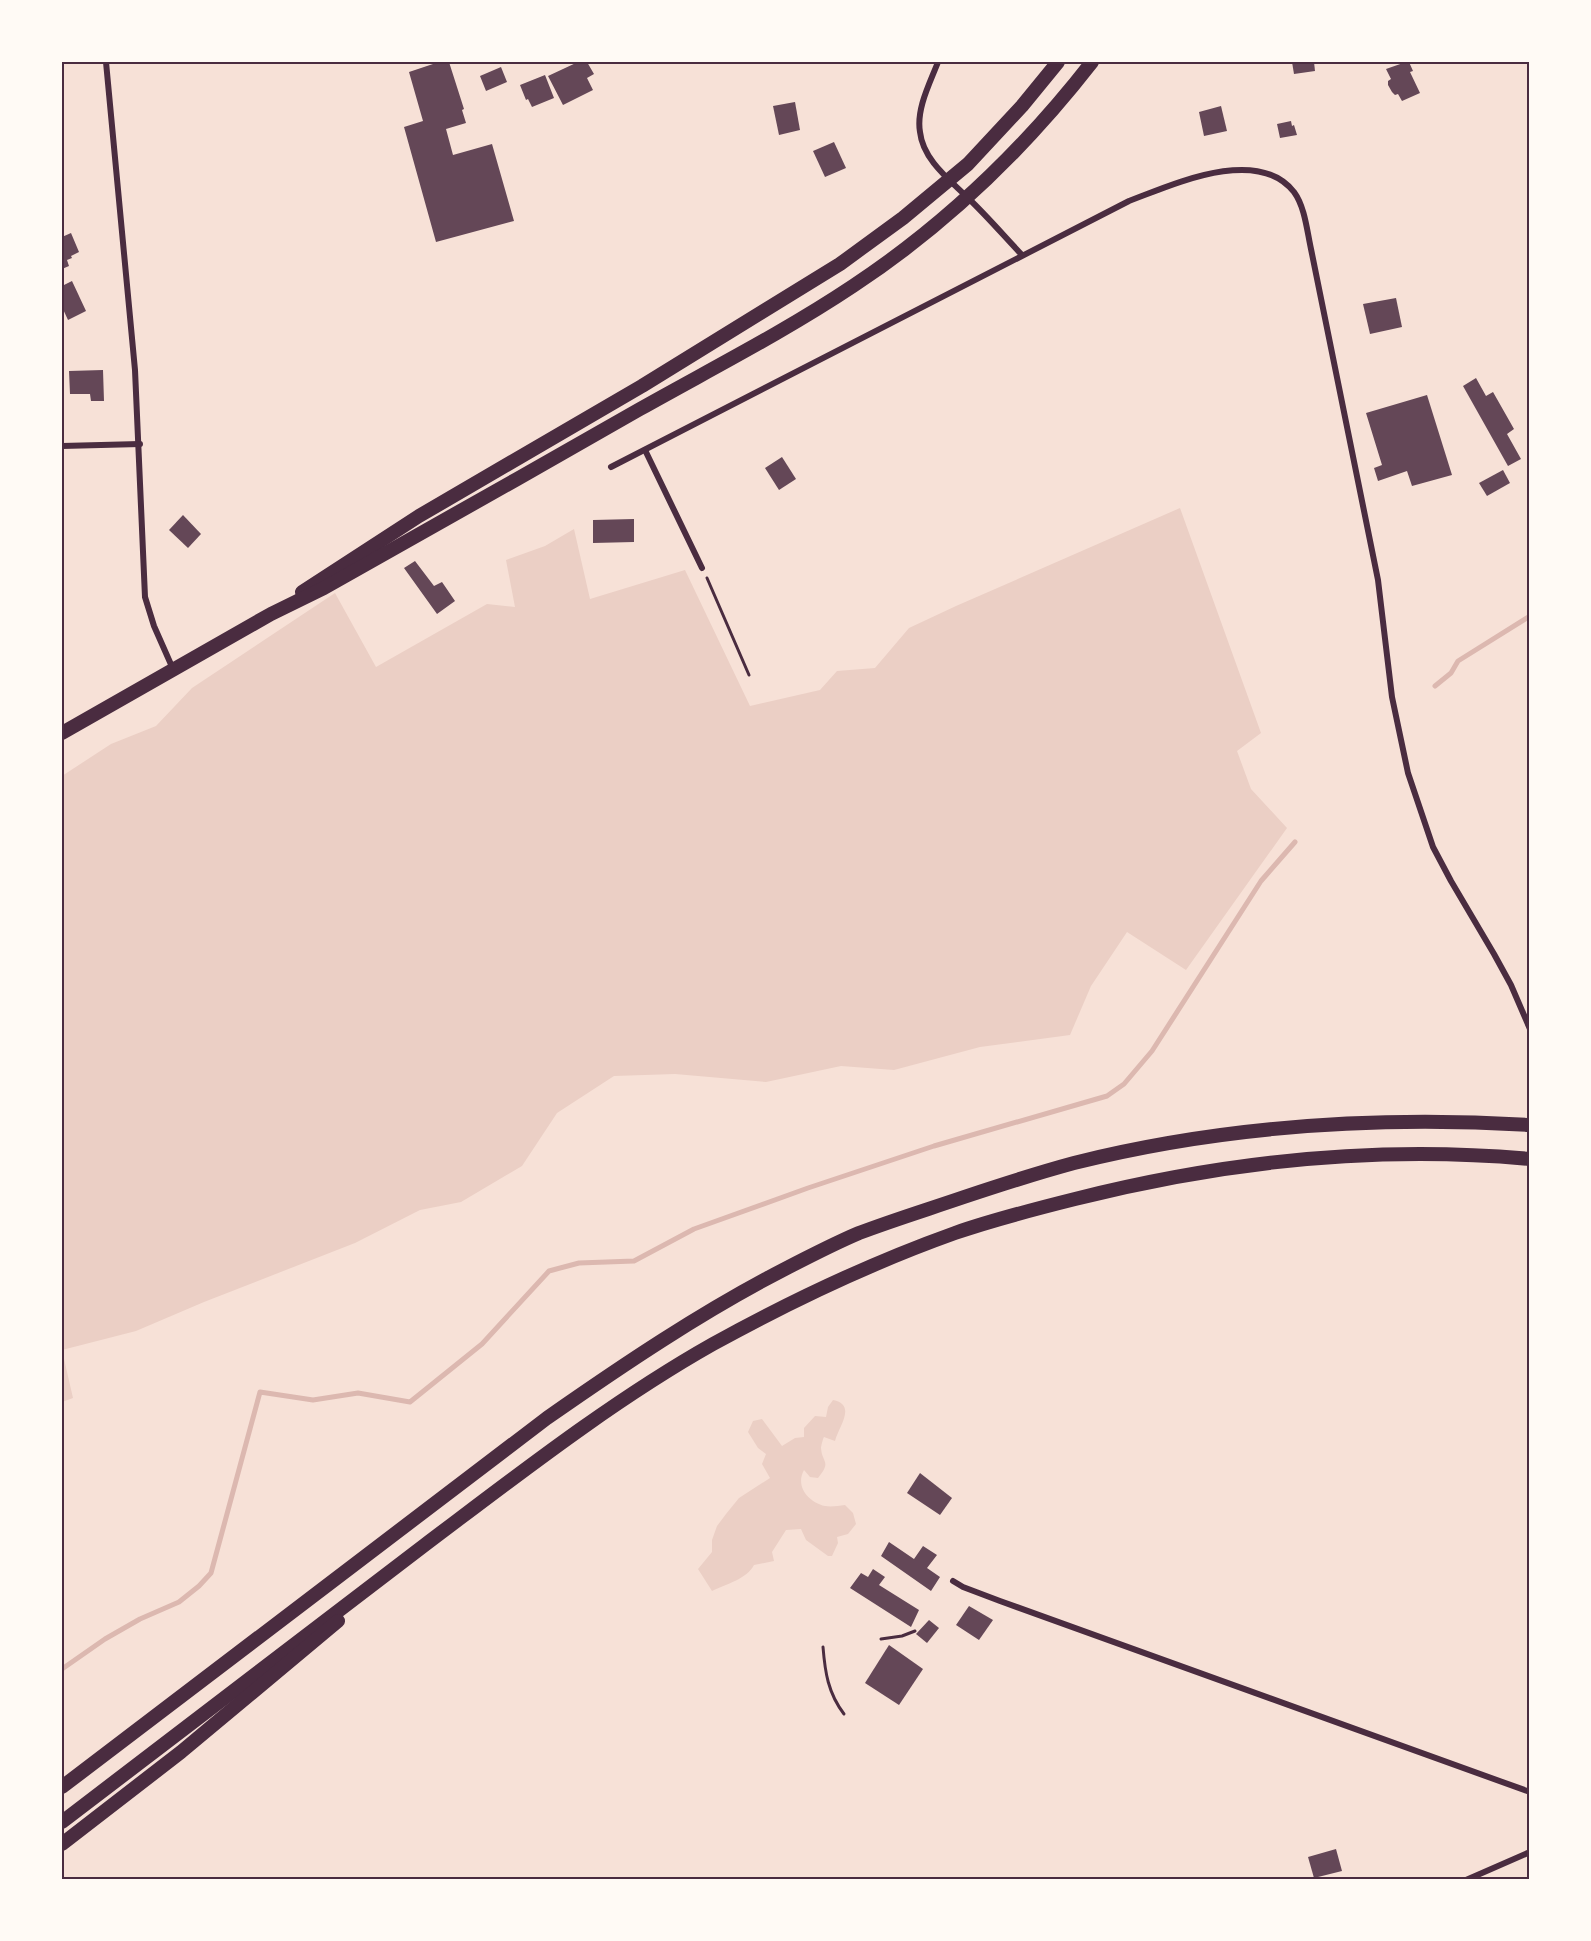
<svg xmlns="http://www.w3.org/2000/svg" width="1591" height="1941" font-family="'Asap Condensed',sans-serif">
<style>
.green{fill:#ebcfc5}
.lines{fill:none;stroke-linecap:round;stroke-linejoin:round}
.stream{stroke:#dcb8b0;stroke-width:5}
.building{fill:#644757}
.path{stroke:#4a2c40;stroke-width:3}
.minor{stroke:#4a2c40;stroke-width:6}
.primary{stroke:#4a2c40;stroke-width:14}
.trunk{stroke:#4a2c40;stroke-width:14}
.neatline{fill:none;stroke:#4a2c40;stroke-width:2}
</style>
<rect width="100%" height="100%" fill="#f7e1d7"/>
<g class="green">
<polygon points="1180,508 1261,733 1237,751 1251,789 1287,828 1186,970 1127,932 1091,986 1070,1035 980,1047 894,1070 841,1066 766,1082 675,1074 614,1076 557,1113 522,1166 461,1202 420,1210 355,1243 204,1302 136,1331 62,1350 73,1398 62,1402 62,776 111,744 156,726 192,688 335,593 376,667 487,604 515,607 506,560 545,546 574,529 590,599 685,570 750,706 820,690 837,671 875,668 909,628 956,606"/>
<path d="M833 1400C857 1405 839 1426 835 1441L824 1437C823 1438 821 1447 821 1448 822 1463 832 1461 818 1478L810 1477 804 1470C795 1486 808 1502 825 1506 831 1507 838 1506 845 1505L853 1513 856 1524 848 1534 837 1537 838 1543 832 1556H828L806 1540 801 1529 786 1530 772 1552 774 1561 754 1565C747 1579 726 1584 712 1591L698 1569 712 1552V1540L717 1526 726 1514 739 1498 770 1478 762 1464 766 1454 758 1448 748 1432 753 1421 762 1419 782 1446 795 1438 804 1437V1428L815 1416 826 1417 828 1407Z"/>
</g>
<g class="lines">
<g class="stream">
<polyline points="1435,686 1451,673 1458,661 1530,616"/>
<polyline points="62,1669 105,1639 140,1619 179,1602 199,1586 211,1573 260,1392 313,1400 358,1393 410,1402 482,1344 549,1271 579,1263 634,1261 694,1229 808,1188 934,1146 1107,1096 1124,1084 1152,1051 1261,881 1295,842"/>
</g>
</g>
<g class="building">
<polygon points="439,62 449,62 464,109 462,110 466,123 446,129 453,155 492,144 514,221 436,242 404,127 423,121 409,72"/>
<polygon points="578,62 587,62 594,74 587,78 593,90 563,105 548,76"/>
<polygon points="1292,62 1314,62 1315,71 1294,74"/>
<polygon points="1406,62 1409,62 1413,71 1410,72 1420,93 1402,101 1398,94 1395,95 1392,92 1388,85 1388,81 1391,79 1386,69"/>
<polygon points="501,67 507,82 486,91 480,76"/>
<polygon points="545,75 554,98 532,107 528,99 526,100 520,85"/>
<polygon points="795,102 800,130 779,135 773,106"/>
<polygon points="1221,106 1227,131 1204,136 1199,112"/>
<polygon points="1291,121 1292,126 1294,125 1297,135 1280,138 1277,124"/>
<polygon points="834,142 846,168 825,177 813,151"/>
<polygon points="71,233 79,252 71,256 72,258 67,260 69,266 62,269 62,237"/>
<polygon points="72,281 86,311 68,320 62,307 62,286"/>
<polygon points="1396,298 1402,327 1370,334 1363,304"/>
<polygon points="103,370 104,401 91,401 90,394 70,394 69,371"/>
<polygon points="1476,378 1486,396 1493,392 1514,429 1507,434 1521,459 1508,466 1463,386"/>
<polygon points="1427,395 1452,475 1412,486 1407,471 1378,481 1374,468 1382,465 1366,413"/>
<polygon points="782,457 796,479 779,490 765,468"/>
<polygon points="1503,470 1510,483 1487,496 1479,483"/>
<polygon points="183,515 201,534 188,548 169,530"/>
<polygon points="634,519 634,542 593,543 593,520"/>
<polygon points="415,561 434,586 442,582 455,601 437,614 404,568"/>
<polygon points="920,1473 952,1498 940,1515 907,1493"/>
<polygon points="889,1542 914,1559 923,1546 937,1555 927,1568 940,1577 931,1591 881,1556"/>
<polygon points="873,1569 885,1577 879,1585 919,1610 911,1627 850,1588 861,1573 868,1577"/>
<polygon points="969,1606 993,1620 979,1640 956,1625"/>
<polygon points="929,1620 939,1628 927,1643 916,1634"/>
<polygon points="889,1645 923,1669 899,1705 865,1683"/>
<polygon points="1336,1849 1342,1871 1314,1878 1308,1857"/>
</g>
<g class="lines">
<g class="path">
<polyline points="707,578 749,675"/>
<polyline points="881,1639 902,1636 915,1631"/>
<path d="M823 1647C825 1672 828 1693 844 1714"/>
</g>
<g class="minor">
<polyline points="106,62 135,370 145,597 154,626 173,669"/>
<path d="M938 62C930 83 916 109 920 132 923 160 950 180 968 198 987 216 1004 236 1022 255"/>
<polyline points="62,446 140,444"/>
<polyline points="645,450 702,568"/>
<path d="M611 467 1129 201C1172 185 1257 145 1294 192 1305 207 1307 231 1311 249L1378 580 1392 697 1408 773 1433 847 1451 881 1494 954 1511 985 1530 1029"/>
<polyline points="953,1581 963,1587 1000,1601 1530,1792"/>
<polyline points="1466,1880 1530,1852"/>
</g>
<g class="primary">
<polyline points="302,592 419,516 642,386 840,264 903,218 968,164 1022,106 1058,62"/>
<path d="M62 733 271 614 324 588C429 529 535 469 640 409 711 369 784 332 853 286 944 226 1025 148 1092 62"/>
</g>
<g class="trunk">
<path d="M62 1787 547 1418C623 1365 700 1313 783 1270 808 1257 833 1244 859 1233 893 1220 929 1209 964 1197 1000 1185 1037 1173 1074 1163 1222 1126 1378 1116 1530 1125"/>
<path d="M62 1822C183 1729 304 1636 426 1544 519 1474 612 1401 713 1344 791 1301 871 1263 955 1233 995 1219 1035 1209 1075 1199 1225 1161 1376 1145 1530 1159"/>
<polyline points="62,1844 181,1752 338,1621"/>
</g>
</g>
<rect width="1591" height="1941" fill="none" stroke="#fffaf5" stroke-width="126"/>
<rect x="63" y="63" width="1465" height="1815" class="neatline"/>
</svg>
